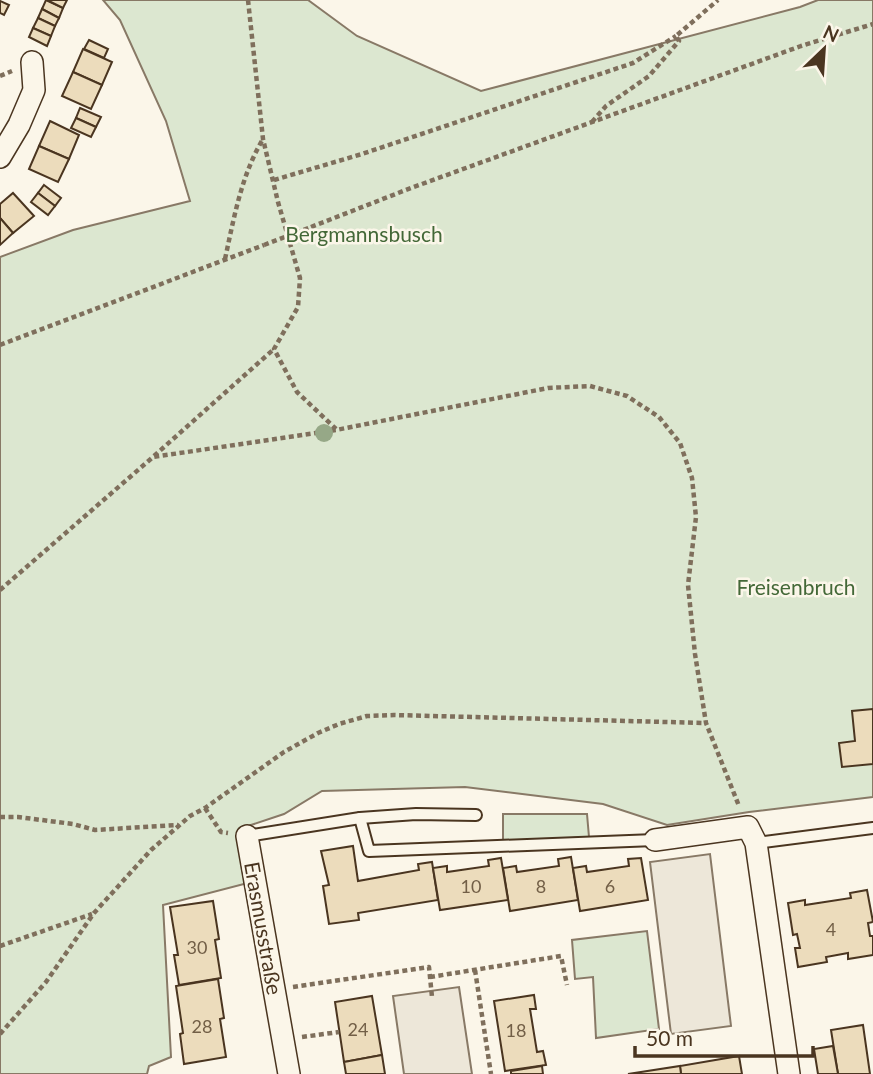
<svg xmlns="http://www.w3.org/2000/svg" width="873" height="1074" font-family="Lato,sans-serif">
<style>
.green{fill:#dce7d0;stroke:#887966;stroke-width:2}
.parking{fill:#ede7d9;stroke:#887966;stroke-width:2}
.building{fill:#ecdcbc;stroke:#4a3520;stroke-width:2}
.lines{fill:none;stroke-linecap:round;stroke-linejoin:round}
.lane-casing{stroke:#4a3520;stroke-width:14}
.street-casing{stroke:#4a3520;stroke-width:24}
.path{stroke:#7f6f5c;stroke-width:4.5;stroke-dasharray:5 3.5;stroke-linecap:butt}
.lane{stroke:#fbf6e9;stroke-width:10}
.street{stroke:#fbf6e9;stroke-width:21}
.path-bridge{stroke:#7f6f5c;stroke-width:4.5;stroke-dasharray:5 3.5;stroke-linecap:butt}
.tree{fill:#96a887}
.labels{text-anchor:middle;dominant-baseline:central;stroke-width:5;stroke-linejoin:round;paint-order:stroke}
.number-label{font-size:18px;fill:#725f47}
.park-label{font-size:21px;fill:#436837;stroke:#fbf6e9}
.street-label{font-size:21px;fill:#4a3520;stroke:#fbf6e9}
</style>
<rect width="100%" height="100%" fill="#fbf6e9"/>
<g class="green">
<polygon points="103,0 308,0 357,36 481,91 800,7 818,0 873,0 873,797 749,812 667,825 603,804 465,787 322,791 284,814 242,828 245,838 244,884 163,905 171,1057 149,1066 147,1074 0,1074 0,257 73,230 190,201 166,121 120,20"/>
<polygon points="503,814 587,814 589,837 503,842"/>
<polygon points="647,931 659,1029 596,1038 593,977 575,979 572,940"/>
</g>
<g class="parking">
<polygon points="710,854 731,1026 671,1034 650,862"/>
<polygon points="459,987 472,1074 404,1074 393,996"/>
</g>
<g class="building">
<polygon points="46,0 63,8 59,18 42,9"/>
<polygon points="47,0 67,0 63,8"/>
<polygon points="0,1 9,5 4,15 0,13"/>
<polygon points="42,9 59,18 55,26 38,18"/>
<polygon points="38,18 55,26 51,36 33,28"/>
<polygon points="33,28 51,36 47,46 29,37"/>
<polygon points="89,40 108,49 104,58 84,49"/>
<polygon points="83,49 112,62 102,85 73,72"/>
<polygon points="73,72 102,85 91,109 62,96"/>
<polygon points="80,108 101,117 96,127 76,118"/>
<polygon points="76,118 96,127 91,137 71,128"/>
<polygon points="50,121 79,135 69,159 39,146"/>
<polygon points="39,146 69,159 58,182 29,169"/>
<polygon points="44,185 61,198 55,206 38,193"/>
<polygon points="13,193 34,216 13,233 0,218 0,204"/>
<polygon points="38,193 55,206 48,215 31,202"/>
<polygon points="0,218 13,233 0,245"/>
<polygon points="873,709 873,764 842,767 839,743 855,741 852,711"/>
<polygon points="353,846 358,881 419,870 418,864 432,862 438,900 358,913 359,920 329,924 323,886 329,885 321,851"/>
<polygon points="571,857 578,900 510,911 503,868 516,866 517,872 559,866 558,859"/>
<polygon points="501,858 508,900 440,910 433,868 447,866 447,872 489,866 488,860"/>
<polygon points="641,858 648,900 580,911 573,868 586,866 587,872 629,866 628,859"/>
<polygon points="867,890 873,922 868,923 870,936 873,936 873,955 848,959 848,953 826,957 827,962 798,967 795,948 800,948 797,934 793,935 788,903 805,900 805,905 851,898 850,893"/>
<polygon points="213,901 219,939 215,940 221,978 179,985 174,955 178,955 170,907"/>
<polygon points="218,979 224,1018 220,1019 226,1057 184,1064 180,1034 183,1033 176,986"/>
<polygon points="534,995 536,1009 530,1009 537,1052 543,1051 546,1065 505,1071 494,1001"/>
<polygon points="372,996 382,1055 344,1062 335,1002"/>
<polygon points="863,1025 870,1074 838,1074 831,1030"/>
<polygon points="833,1046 838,1074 818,1074 814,1049"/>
<polygon points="382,1055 385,1074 346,1074 344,1062"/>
<polygon points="739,1056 742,1074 681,1074 680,1066"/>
<polygon points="542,1066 543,1074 511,1074 511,1071"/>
<polygon points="680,1066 681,1074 628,1074"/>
</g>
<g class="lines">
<defs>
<g id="lane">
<polyline points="360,818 369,851 655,840"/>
<polyline points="247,836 360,818 416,814 476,815"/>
<polyline points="756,843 873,828"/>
</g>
<g id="street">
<polyline points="0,157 19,125 34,90 32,62"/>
<polyline points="247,836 289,1074"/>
<polyline points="655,840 748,827 756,843 789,1074"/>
</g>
</defs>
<use href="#lane" class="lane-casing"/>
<use href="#street" class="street-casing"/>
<g class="path">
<polyline points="248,0 263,139 278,202 300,278 298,307 274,349 297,392 336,429"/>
<polyline points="0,76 12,71"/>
<polyline points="592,122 606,106 649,76 679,41 676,36 718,0"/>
<polyline points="274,180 362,154 633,63 676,36"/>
<polyline points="311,227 411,188 801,46 873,24"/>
<path d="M225 259C234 218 241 176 263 139"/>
<polyline points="0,345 264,245"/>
<polyline points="154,456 274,349"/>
<polyline points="0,590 153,457 336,430 548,388 590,386 627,396 659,417 680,443 692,478 696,517 688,585 695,654 706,723 739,806"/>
<polyline points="205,808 221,832 228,833"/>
<polyline points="0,817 18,817 73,824 95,830 178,825"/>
<polyline points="0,946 92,914"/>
<polyline points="475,970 491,1074"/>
<polyline points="430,977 561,956 567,985"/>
<polyline points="293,987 429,967 432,997"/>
<polyline points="0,1034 46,982 94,913 151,850 190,816 205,808 284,752 318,733 339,724 367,716 394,715 706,723"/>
<polyline points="302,1037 339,1032"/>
</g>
<use href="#lane" class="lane"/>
<use href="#street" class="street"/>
<polyline class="path-bridge" points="264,245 311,227"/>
</g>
<circle class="tree" cx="324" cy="433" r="9"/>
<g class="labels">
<g class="number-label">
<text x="471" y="886">10</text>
<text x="541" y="886">8</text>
<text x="610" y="886">6</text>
<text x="831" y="929">4</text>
<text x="197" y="947">30</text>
<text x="202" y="1026">28</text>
<text x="358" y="1029">24</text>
<text x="516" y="1030">18</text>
</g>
<g class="park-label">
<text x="364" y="233">Bergmannsbusch</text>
<text x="796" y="586">Freisenbruch</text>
</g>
<g class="street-label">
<text transform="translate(264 928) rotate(80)">Erasmusstraße</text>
</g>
</g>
<g transform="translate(824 49) rotate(25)" stroke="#fbf6e9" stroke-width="5" paint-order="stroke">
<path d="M0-5L12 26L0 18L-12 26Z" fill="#4a3520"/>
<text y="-10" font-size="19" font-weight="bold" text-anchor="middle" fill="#4a3520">N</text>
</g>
<path d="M635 1046v10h178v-10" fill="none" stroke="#4a3520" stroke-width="3.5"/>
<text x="646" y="1046" font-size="21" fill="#4a3520" stroke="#fbf6e9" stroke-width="5" paint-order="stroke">50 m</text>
</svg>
